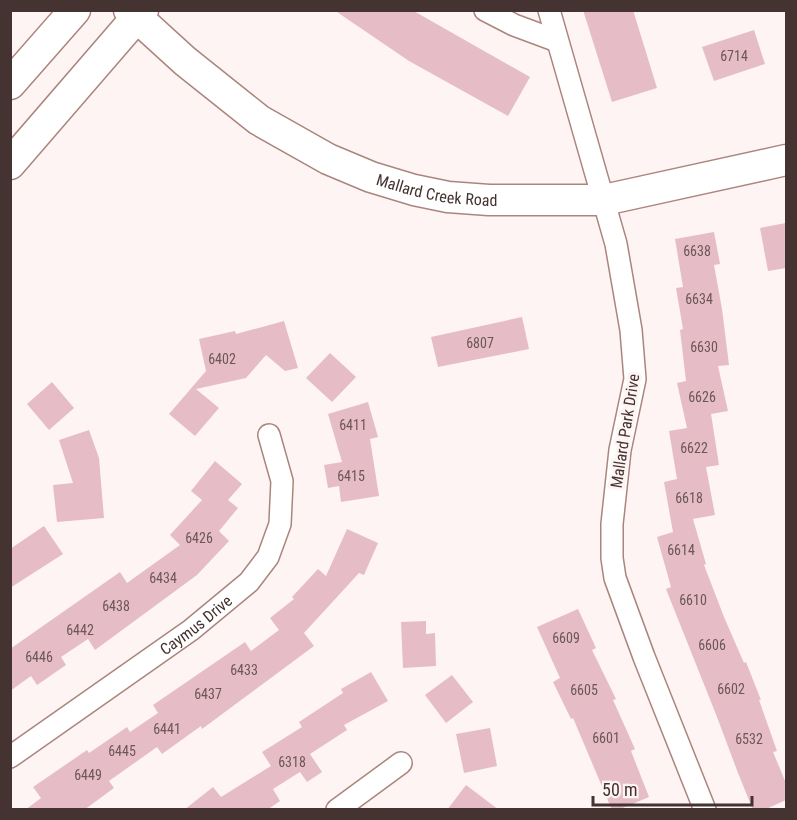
<svg xmlns="http://www.w3.org/2000/svg" width="797" height="820" font-family="'Roboto Condensed',sans-serif">
<style>
.building{fill:#e6bdc7}
.lines{fill:none;stroke-linecap:round;stroke-linejoin:round}
.street-casing{stroke:#ab857d;stroke-width:24}
.secondary-casing{stroke:#ab857d;stroke-width:33}
.street{stroke:#fff;stroke-width:21}
.secondary{stroke:#fff;stroke-width:30}
.labels{text-anchor:middle;dominant-baseline:central;stroke-width:6;stroke-linejoin:round;paint-order:stroke}
.number-label{font-size:14px;fill:#6c5656}
.street-label{font-size:16px;fill:#443330;stroke:#fdf4f3}
</style>
<rect width="100%" height="100%" fill="#fdf4f3"/>
<g class="building">
<polygon points="334,10 412,10 530,77 508,116 409,61"/>
<polygon points="583,10 633,10 657,88 612,102"/>
<polygon points="754,30 765,64 714,81 702,47"/>
<polygon points="786,223 786,268 768,271 760,228"/>
<polygon points="714,232 720,264 714,265 722,309 729,365 718,366 728,411 711,414 719,465 706,467 715,515 693,519 706,564 704,565 724,617 744,663 746,662 761,700 759,700 777,751 773,752 786,783 786,800 764,810 753,810 738,773 717,717 666,589 671,587 657,537 673,532 664,482 677,479 669,431 687,428 677,383 686,381 680,330 683,329 676,288 683,287 675,239"/>
<polygon points="522,317 529,349 438,367 431,337"/>
<polygon points="284,321 298,368 285,371 266,355 246,378 196,389 219,408 195,436 169,414 206,371 199,339 235,331 236,334"/>
<polygon points="330,353 356,377 332,402 306,378"/>
<polygon points="52,382 74,408 49,430 27,404"/>
<polygon points="368,402 378,437 370,439 379,496 341,502 339,486 328,488 324,465 342,462 328,414"/>
<polygon points="89,430 99,458 104,518 57,522 53,485 73,483 59,440"/>
<polygon points="215,461 242,484 228,500 238,508 219,531 229,541 197,575 95,650 88,639 61,657 66,665 37,685 31,676 10,691 10,649 120,572 127,583 180,545 170,535 202,500 191,491"/>
<polygon points="44,526 63,554 10,588 10,549"/>
<polygon points="347,529 378,543 364,575 359,573 304,633 314,646 202,729 201,726 162,754 157,747 109,781 114,788 84,810 25,810 41,798 33,787 87,750 89,753 127,727 130,732 158,713 153,705 245,642 251,651 279,630 270,618 294,599 292,597 318,569 326,576"/>
<polygon points="578,609 596,648 592,650 616,699 613,700 635,749 631,751 649,797 618,810 612,810 573,718 571,719 553,682 560,678 537,627"/>
<polygon points="426,621 426,634 435,633 436,666 403,668 401,622"/>
<polygon points="371,672 388,701 344,725 347,730 310,754 322,772 307,782 300,772 273,789 280,801 267,810 184,810 213,787 221,797 271,766 262,752 302,727 299,722 343,693 341,689"/>
<polygon points="452,675 473,702 446,723 425,695"/>
<polygon points="490,728 497,766 464,773 456,734"/>
<polygon points="466,785 499,810 447,810"/>
</g>
<g class="lines">
<defs>
<g id="street">
<polyline points="485,10 514,25 557,41"/>
<polyline points="549,10 616,244 631,330 635,379 620,450 612,524 612,558 615,578 644,657 705,810"/>
<path id="s1" d="M10 757 191 630 249 582 268 557 280 524 282 481 269 435"/>
<polyline points="337,810 401,763"/>
</g>
<g id="secondary">
<path id="s2" d="M129 10 185 61 259 120 328 159 371 177 414 190 448 197 489 200H604L786 160"/>
<polyline points="10,84 75,10"/>
<polyline points="10,164 143,10"/>
</g>
</defs>
<use href="#street" class="street-casing"/>
<use href="#secondary" class="secondary-casing"/>
<use href="#street" class="street"/>
<use href="#secondary" class="secondary"/>
</g>
<g class="labels">
<g class="number-label">
<text x="734" y="56">6714</text>
<text x="697" y="251">6638</text>
<text x="699" y="299">6634</text>
<text x="480" y="343">6807</text>
<text x="704" y="347">6630</text>
<text x="222" y="359">6402</text>
<text x="702" y="397">6626</text>
<text x="353" y="425">6411</text>
<text x="694" y="448">6622</text>
<text x="351" y="476">6415</text>
<text x="689" y="498">6618</text>
<text x="199" y="538">6426</text>
<text x="681" y="550">6614</text>
<text x="163" y="578">6434</text>
<text x="693" y="600">6610</text>
<text x="116" y="606">6438</text>
<text x="80" y="630">6442</text>
<text x="566" y="638">6609</text>
<text x="712" y="645">6606</text>
<text x="39" y="657">6446</text>
<text x="244" y="670">6433</text>
<text x="731" y="689">6602</text>
<text x="584" y="690">6605</text>
<text x="208" y="694">6437</text>
<text x="167" y="729">6441</text>
<text x="606" y="738">6601</text>
<text x="749" y="739">6532</text>
<text x="122" y="751">6445</text>
<text x="292" y="762">6318</text>
<text x="88" y="775">6449</text>
</g>
<g class="street-label">
<text stroke="none"><textPath href="#s2" startOffset="364">Mallard Creek Road</textPath></text>
<text transform="translate(625 431) rotate(-81)">Mallard Park Drive</text>
<text stroke="none"><textPath href="#s1" startOffset="228">Caymus Drive</textPath></text>
</g>
</g>
<rect width="797" height="820" fill="none" stroke="#443330" stroke-width="24"/>
<path d="M593 796v9h159v-9" fill="none" stroke="#443330" stroke-width="3"/>
<text x="602" y="796" font-size="18" fill="#443330" stroke="#fdf4f3" stroke-width="4.5" paint-order="stroke">50 m</text>
</svg>
